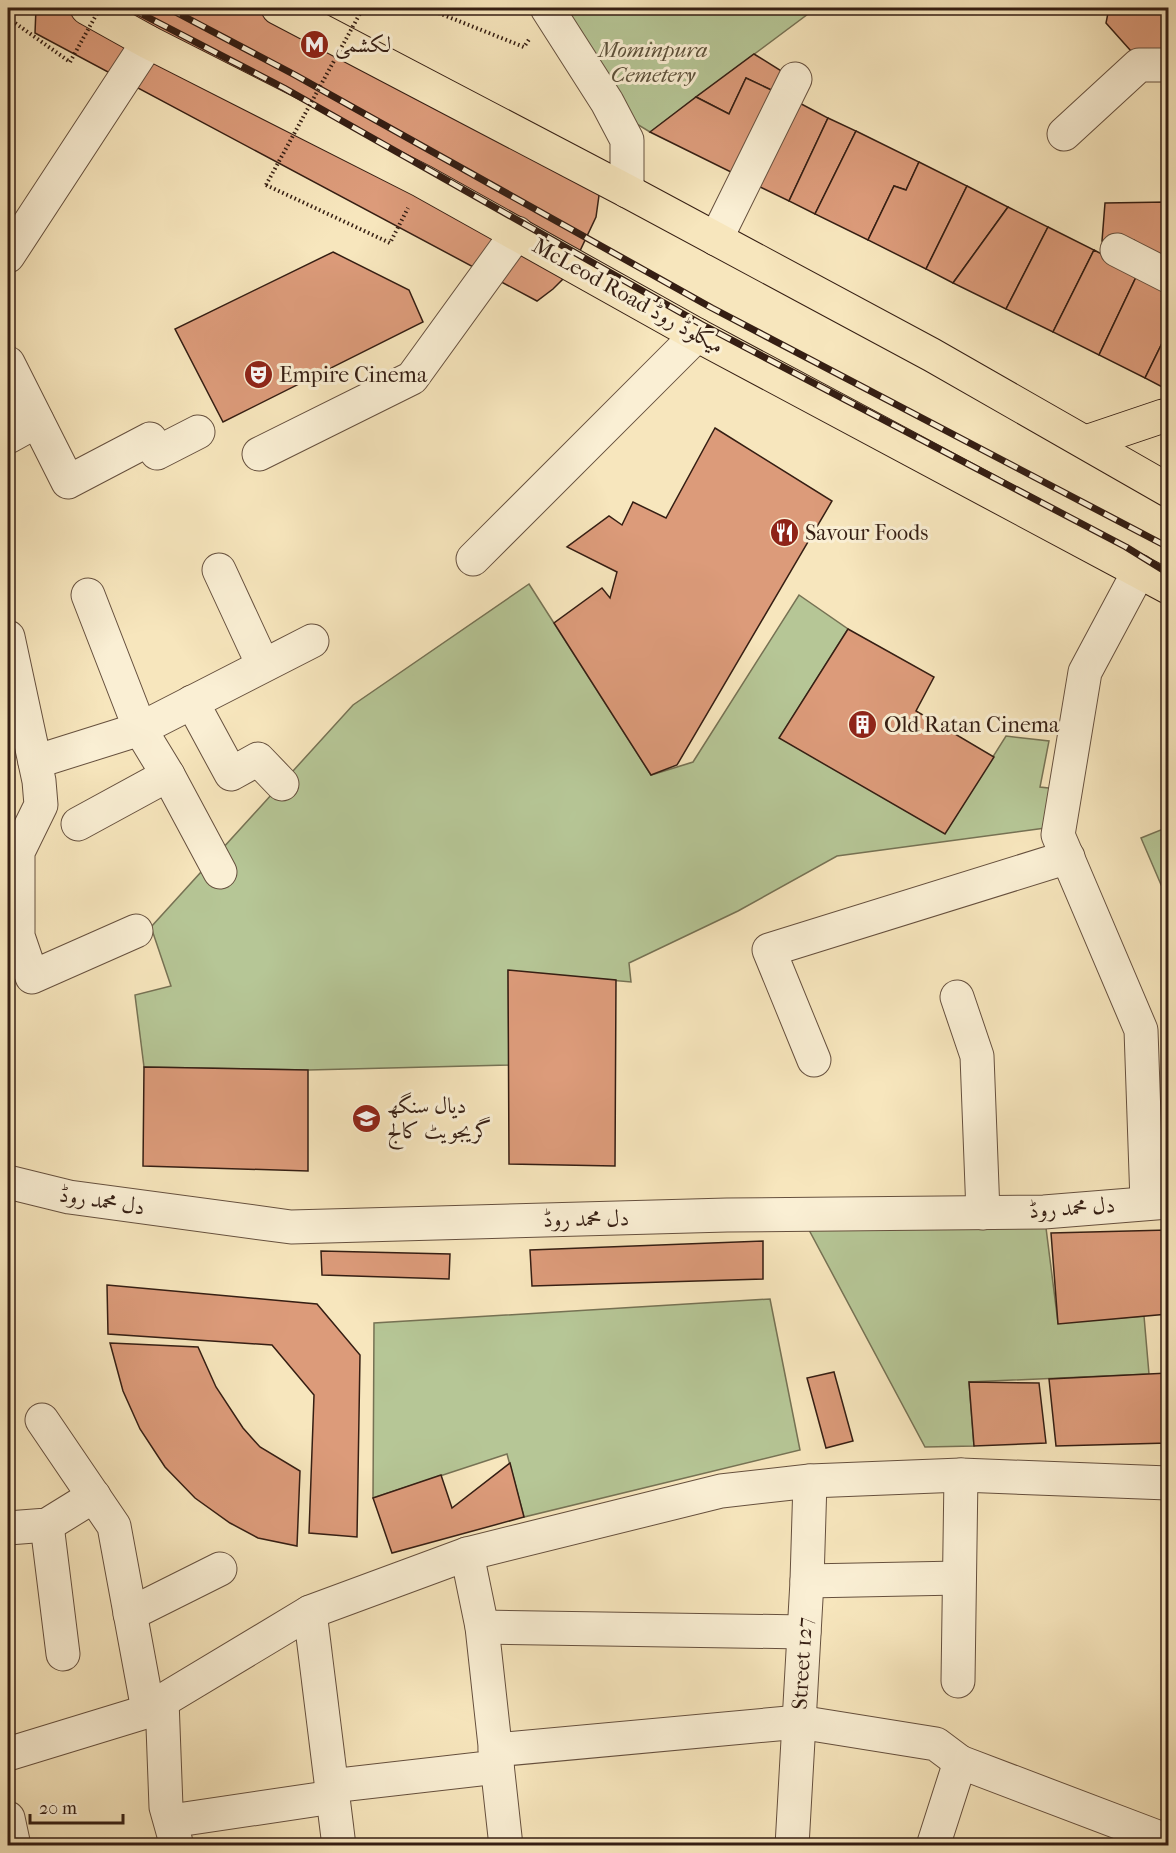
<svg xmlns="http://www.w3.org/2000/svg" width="1176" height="1853" font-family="'IM FELL French Canon',Amiri,serif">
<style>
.green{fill:#b6c696;stroke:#767254;stroke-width:1.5}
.building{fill:#dc9b7a;stroke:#351e13;stroke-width:1.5}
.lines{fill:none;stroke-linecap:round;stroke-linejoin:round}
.minor-casing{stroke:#66503e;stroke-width:35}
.major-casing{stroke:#351e13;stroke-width:35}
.path{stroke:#351e13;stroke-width:4;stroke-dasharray:1.5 3;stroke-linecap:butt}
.minor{stroke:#faefd4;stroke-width:33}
.major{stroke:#f7e6bd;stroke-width:33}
.rail-casing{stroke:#351e13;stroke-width:7}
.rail{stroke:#faefd4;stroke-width:4.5;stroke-dasharray:14;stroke-linecap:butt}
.path-bridge{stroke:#351e13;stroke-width:4;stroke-dasharray:1.5 3;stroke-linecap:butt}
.labels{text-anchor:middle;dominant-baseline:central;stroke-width:6;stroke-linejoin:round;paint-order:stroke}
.poi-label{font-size:22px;fill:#351e13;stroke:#faefd4;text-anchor:start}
.park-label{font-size:22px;font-style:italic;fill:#5c503a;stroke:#faefd4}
.street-label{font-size:22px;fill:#351e13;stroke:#faefd4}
</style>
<rect width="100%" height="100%" fill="#f7e6bd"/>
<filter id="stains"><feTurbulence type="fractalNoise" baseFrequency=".00333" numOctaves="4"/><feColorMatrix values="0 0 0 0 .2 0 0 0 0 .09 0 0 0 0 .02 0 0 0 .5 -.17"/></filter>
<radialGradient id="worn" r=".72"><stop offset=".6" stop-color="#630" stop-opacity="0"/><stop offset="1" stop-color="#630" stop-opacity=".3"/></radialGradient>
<g class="green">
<polygon points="560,8 816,8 650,132 622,115"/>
<polygon points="529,584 651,775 693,762 799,595 848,629 780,737 945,833 1006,736 1049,741 1040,787 1066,790 1060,826 837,856 738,911 629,963 631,982 508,971 509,1065 308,1070 144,1067 135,995 171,986 151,927 353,705"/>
<polygon points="1168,827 1168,901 1141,838"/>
<polygon points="1044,1212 1058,1323 1144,1316 1149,1374 969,1382 974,1446 925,1447 801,1215"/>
<polygon points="770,1299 800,1450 524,1517 507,1454 373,1498 374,1323"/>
</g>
<g class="building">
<polygon points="36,8 279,8 601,181 596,217 570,272 553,289 537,301 35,33"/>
<polygon points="1109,8 1168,8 1168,59 1139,60 1106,23"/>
<polygon points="754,54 791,77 782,95 746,78 729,114 696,97"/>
<polygon points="746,78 782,95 745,179 650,132 696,97 729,114"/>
<polygon points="790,98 828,118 789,201 750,182"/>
<polygon points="828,118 856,131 815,214 789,201"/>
<polygon points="856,131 919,162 906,190 894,186 868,240 815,214"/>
<polygon points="919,162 967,186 926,269 868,240 894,186 906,190"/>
<polygon points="967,186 1008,207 953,283 926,269"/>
<polygon points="1168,202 1168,268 1134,240 1102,241 1105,203"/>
<polygon points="1008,207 1048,227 1006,309 953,283"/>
<polygon points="1048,227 1094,250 1053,332 1006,309"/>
<polygon points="1094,250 1138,273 1099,355 1053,332"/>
<polygon points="333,252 409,290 423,322 223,422 175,329"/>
<polygon points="1138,273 1168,287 1168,331 1145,378 1099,355"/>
<polygon points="1168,331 1168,390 1145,378"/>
<polygon points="715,428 832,501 677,765 651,775 554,623 602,588 610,598 617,572 567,547 609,516 622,525 633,502 666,518"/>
<polygon points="848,629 934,677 916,711 994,757 945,834 779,738"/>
<polygon points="508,970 616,980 615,1166 509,1164"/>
<polygon points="144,1067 308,1070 308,1171 143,1166"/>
<polygon points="1168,1230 1168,1314 1058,1324 1051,1233"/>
<polygon points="763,1241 763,1279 532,1286 530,1250"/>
<polygon points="321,1251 450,1254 449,1279 322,1275"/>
<polygon points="107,1285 317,1304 360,1355 357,1537 309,1533 314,1395 272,1345 108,1334"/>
<polygon points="110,1343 198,1347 216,1387 243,1428 260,1447 300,1471 297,1546 258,1538 230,1523 195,1498 165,1467 140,1429 123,1391"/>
<polygon points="834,1372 853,1441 826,1448 807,1378"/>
<polygon points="1168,1373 1168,1443 1056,1446 1049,1379"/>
<polygon points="969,1382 1039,1383 1046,1443 974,1446"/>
<polygon points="510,1463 524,1517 392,1553 373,1498 441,1475 452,1508"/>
</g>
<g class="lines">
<defs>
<g id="minor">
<polyline points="547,8 607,102 627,140 627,191"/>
<polyline points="1064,134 1139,65 1168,65"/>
<polyline points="716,239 795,79"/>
<polyline points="1117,250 1168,276"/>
<polyline points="8,256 148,42"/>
<polyline points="8,363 68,482 150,439 157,453 198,432"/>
<polyline points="8,437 37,421"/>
<polyline points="259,454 412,378 517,233"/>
<polyline points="473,559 697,335"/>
<polyline points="219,570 263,665"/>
<polyline points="1139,571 1085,672 1058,835 1141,1030 1147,1202"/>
<polyline points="88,595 140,729 168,775 220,872"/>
<polyline points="8,637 39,781 41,805 18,852 18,936 32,977 136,931"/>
<polyline points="192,702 231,774 258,759 282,784"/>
<polyline points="35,762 140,729 312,641"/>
<polyline points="78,824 168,775"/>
<polyline points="957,997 977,1056 983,1213"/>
<polyline points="814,1060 769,950 1068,857"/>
<polyline points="8,1182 69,1197 291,1227 727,1215 1044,1212 1168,1202"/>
<polyline points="42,1420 114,1526 148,1710"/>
<polyline points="47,1525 63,1654"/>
<polyline points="8,1528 47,1525 94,1496"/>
<polyline points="467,1554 482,1627 506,1846"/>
<polyline points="807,1581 959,1578"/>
<polyline points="310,1612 339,1846"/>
<polyline points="130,1614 220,1569"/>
<polyline points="482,1627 804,1632"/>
<polyline points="958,1681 961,1475"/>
<polyline points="162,1700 166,1807 177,1846"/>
<polyline points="495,1750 799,1722 936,1744 960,1762"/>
<polyline points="8,1754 142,1713 310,1612 467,1554 721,1491 810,1481 961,1475 1168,1483"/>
<polyline points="331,1786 497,1767"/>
<polyline points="8,1818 14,1846"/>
<polyline points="171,1821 333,1797"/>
<path id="s1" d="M792 1846 807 1581 810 1481"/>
<polyline points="933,1846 960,1762 1168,1841"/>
</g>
<g id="major">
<polyline points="87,8 148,42 422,181 697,335 1168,587"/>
<polyline points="278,8 627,191 932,355 1168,490"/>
<polyline points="1086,442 1163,416 1168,419"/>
</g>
</defs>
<use href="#minor" class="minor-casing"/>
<use href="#major" class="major-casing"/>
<g class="path">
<polyline points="426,8 524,47 530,38"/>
<polyline points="8,18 70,62"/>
<polyline points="266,185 390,243 408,208"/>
</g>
<use href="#minor" class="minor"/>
<use href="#major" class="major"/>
<defs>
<g id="rail">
<polyline points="130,8 284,88 701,324 1126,547 1168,573"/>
<polyline points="168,8 295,75 712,308 1168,547"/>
</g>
</defs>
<use href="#rail" class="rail-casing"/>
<use href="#rail" class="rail"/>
<g class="path-bridge">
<polyline points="70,62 100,8"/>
<polyline points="266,185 363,8"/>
</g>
</g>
<defs>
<symbol id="metro-disc" viewBox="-11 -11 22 22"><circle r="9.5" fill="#8f2418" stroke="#faefd4"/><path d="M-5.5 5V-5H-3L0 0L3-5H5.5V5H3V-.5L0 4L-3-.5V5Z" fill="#fff"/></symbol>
<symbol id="theatre-disc" viewBox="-11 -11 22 22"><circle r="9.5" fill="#8f2418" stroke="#faefd4"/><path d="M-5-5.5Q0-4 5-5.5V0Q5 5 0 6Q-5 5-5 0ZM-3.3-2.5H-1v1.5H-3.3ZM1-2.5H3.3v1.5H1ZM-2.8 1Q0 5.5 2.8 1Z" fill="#fff"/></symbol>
<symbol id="restaurant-disc" viewBox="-11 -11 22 22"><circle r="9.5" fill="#8f2418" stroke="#faefd4"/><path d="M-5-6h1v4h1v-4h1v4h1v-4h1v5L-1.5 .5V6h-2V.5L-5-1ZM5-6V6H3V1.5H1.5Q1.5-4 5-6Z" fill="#fff"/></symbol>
<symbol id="building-disc" viewBox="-11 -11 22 22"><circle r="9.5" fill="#8f2418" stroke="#faefd4"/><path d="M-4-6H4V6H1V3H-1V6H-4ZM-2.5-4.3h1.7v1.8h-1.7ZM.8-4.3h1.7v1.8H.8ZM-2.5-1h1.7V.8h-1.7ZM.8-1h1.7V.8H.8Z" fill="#fff"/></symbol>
<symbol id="university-disc" viewBox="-11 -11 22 22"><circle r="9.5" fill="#8f2418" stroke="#faefd4"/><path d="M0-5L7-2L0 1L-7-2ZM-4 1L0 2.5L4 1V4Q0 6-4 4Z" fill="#fff"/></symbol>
</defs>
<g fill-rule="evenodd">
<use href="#metro-disc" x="298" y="28" width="33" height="33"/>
<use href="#theatre-disc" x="242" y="358" width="33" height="33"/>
<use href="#restaurant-disc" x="768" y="516" width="33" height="33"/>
<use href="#building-disc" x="846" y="708" width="33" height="33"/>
<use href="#university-disc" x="350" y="1102" width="33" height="33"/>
</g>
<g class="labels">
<g class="poi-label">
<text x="335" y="45">لکشمی</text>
<text x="279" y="375">Empire Cinema</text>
<text x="805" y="533">Savour Foods</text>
<text x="884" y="725">Old Ratan Cinema</text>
<text x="387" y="1106">دیال سنگھ<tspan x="387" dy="25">گریجویٹ کالج</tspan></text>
</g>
<g class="park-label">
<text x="653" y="50">Mominpura<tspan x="653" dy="25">Cemetery</tspan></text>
</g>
<g class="street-label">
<text transform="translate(628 296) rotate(29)">McLeod Road میکلوڈ روڈ</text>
<text transform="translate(102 1201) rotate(9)">دل محمد روڈ</text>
<text transform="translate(1072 1208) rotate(-4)">دل محمد روڈ</text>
<text transform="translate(586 1219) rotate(-1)">دل محمد روڈ</text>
<text stroke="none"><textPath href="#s1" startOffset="183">Street 127</textPath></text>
</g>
</g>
<rect width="1176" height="1853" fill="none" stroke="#f7e6bd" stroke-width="30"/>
<rect x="9" y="9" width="1158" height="1835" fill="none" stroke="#351e13" stroke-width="3"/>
<rect x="15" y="15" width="1146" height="1823" fill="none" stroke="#351e13" stroke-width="1.5"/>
<path d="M30 1814v9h93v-9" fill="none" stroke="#351e13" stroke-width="3"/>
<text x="39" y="1814" font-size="18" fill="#351e13" stroke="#faefd4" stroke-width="4.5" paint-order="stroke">20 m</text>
<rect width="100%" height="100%" filter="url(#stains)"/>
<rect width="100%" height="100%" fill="url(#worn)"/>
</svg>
